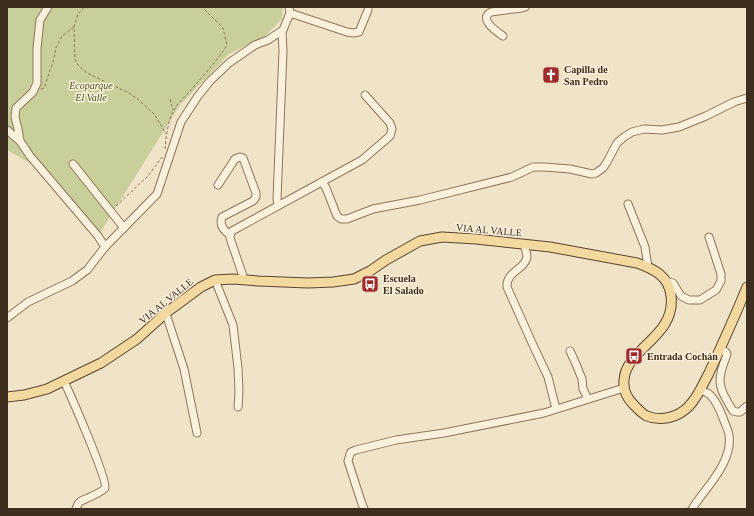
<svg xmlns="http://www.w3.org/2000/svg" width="754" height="516" font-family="Georgia,serif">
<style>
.green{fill:#c9cf9b}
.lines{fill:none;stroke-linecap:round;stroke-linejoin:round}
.minor-casing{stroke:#8d765c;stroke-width:9}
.major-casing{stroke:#5b4430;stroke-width:11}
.path{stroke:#8d765c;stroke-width:1;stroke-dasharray:3 2;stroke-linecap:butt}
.minor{stroke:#faf1dc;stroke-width:7}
.major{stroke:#f3d9a0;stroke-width:9}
.labels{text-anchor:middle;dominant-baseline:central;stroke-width:3;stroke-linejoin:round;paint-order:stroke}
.poi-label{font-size:10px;font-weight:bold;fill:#3d2e20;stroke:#f7eed8;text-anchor:start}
.park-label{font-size:10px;font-style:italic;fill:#4d5a26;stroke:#f7eed8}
.street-label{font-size:10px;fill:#3d2e20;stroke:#f7eed8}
</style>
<rect width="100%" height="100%" fill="#f0e4c8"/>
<polygon class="green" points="7,7 283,7 282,19 265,36 229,54 180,105 98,236 42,170 7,150"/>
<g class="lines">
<defs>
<g id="minor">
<polyline points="290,13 347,32 353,33 359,32 368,10"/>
<path d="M503 36C496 31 478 19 491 12L522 8 525 7"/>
<polyline points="7,130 20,141 30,156 98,236 105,247"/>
<polyline points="20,141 18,129 15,117 16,108 33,92 37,83 37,48 40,20 48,7"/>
<polyline points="73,164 124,228"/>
<polyline points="322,182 326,188 337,216 341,219 347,219 373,209 420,200 512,177 533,167 544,167 570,169 592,174 596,173 603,168 607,162 617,143 624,137 632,132 644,129 662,130 679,127 706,116 734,102 747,98"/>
<path d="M218 185 235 159 240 157 243 158 256 193V197L253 201 222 217C219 225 224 231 230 235"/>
<polyline points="628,204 645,247 648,267"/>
<polyline points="278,205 277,199 283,51 282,31"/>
<path d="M524 244C525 248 527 254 527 257 525 270 506 271 507 287L533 345 548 377 556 409"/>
<polyline points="243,279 243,276 230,238 230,235 232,231 362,160 390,136 392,129 390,123 365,95"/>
<polyline points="215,280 233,325 238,368 239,392 238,407"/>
<polyline points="665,281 673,283 681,296 689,300 700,300 716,290 721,281 721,274 709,237"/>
<polyline points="166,314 184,369 197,433"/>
<polyline points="7,318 28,302 72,281 87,270 105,247 157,194 181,122 198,96 210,81 229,63 255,45 268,40 283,30 290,13 289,7"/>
<path d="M720 349 726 352 727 354C725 361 722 366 721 373 717 387 726 399 733 411L737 412H740L747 406"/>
<polyline points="570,351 576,364 582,379 583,389 588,399"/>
<path d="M64 381C70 394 108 480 105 488 103 492 85 499 81 501L78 504 76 509"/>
<polyline points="364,509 361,501 348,461 350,454 351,452 356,450 396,440 444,433 544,413 624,388"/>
<path d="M692 509C705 488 733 463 729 435 728 429 725 424 723 418 720 410 715 399 709 394 706 392 703 391 700 390"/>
</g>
<path id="major" d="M7 397 24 395 47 389 101 363 137 339 167 312 201 287 215 280 233 279 258 281 308 283 333 282 354 279 370 271 386 260 420 241 442 237 476 239 550 247 637 263C654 269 669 276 671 296 676 337 626 348 624 380 623 390 627 398 633 404 637 408 642 414 647 416 661 422 679 417 689 406 698 397 703 384 709 373 722 345 735 316 747 287"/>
</defs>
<use href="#minor" class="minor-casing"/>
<use href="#major" class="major-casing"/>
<g class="path">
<polyline points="84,7 78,14 74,26 75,59 78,65 87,73 129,93 140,101 155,115 166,134"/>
<polyline points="41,89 44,88 53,62 56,48 62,36 74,27"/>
<polyline points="170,99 173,110"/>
<path d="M165 149C166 137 168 120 174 110 178 102 185 97 190 91 203 76 217 61 227 45L223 28 202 7"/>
<polyline points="116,206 148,176 162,157"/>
</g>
<use href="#minor" class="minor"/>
<use href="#major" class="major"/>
</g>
<defs>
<symbol id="church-square" viewBox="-11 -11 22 22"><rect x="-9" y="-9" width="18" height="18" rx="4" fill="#9e2a2b" stroke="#f7eed8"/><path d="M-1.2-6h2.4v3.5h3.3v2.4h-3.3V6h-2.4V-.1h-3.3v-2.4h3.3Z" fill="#fff"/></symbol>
<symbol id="bus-square" viewBox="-11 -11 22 22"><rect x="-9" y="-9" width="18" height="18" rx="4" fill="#9e2a2b" stroke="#f7eed8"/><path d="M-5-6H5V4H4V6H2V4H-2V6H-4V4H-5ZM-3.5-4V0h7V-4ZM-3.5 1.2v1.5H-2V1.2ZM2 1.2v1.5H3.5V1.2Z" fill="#fff"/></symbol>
</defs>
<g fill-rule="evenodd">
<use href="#church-square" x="541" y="65" width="20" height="20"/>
<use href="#bus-square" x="360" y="274" width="20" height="20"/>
<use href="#bus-square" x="624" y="346" width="20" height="20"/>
</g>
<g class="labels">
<g class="poi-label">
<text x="564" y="69">Capilla de<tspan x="564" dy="12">San Pedro</tspan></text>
<text x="383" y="278">Escuela<tspan x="383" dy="12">El Salado</tspan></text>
<text x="647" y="356">Entrada Cochán</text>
</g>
<g class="park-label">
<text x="91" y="85">Ecoparque<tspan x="91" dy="12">El Valle</tspan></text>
</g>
<g class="street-label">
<text transform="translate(489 230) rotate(5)">VIA AL VALLE</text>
<text transform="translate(166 301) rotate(-39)">VIA AL VALLE</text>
</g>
</g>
<rect width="754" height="516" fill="none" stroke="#3d2e20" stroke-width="16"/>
</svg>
